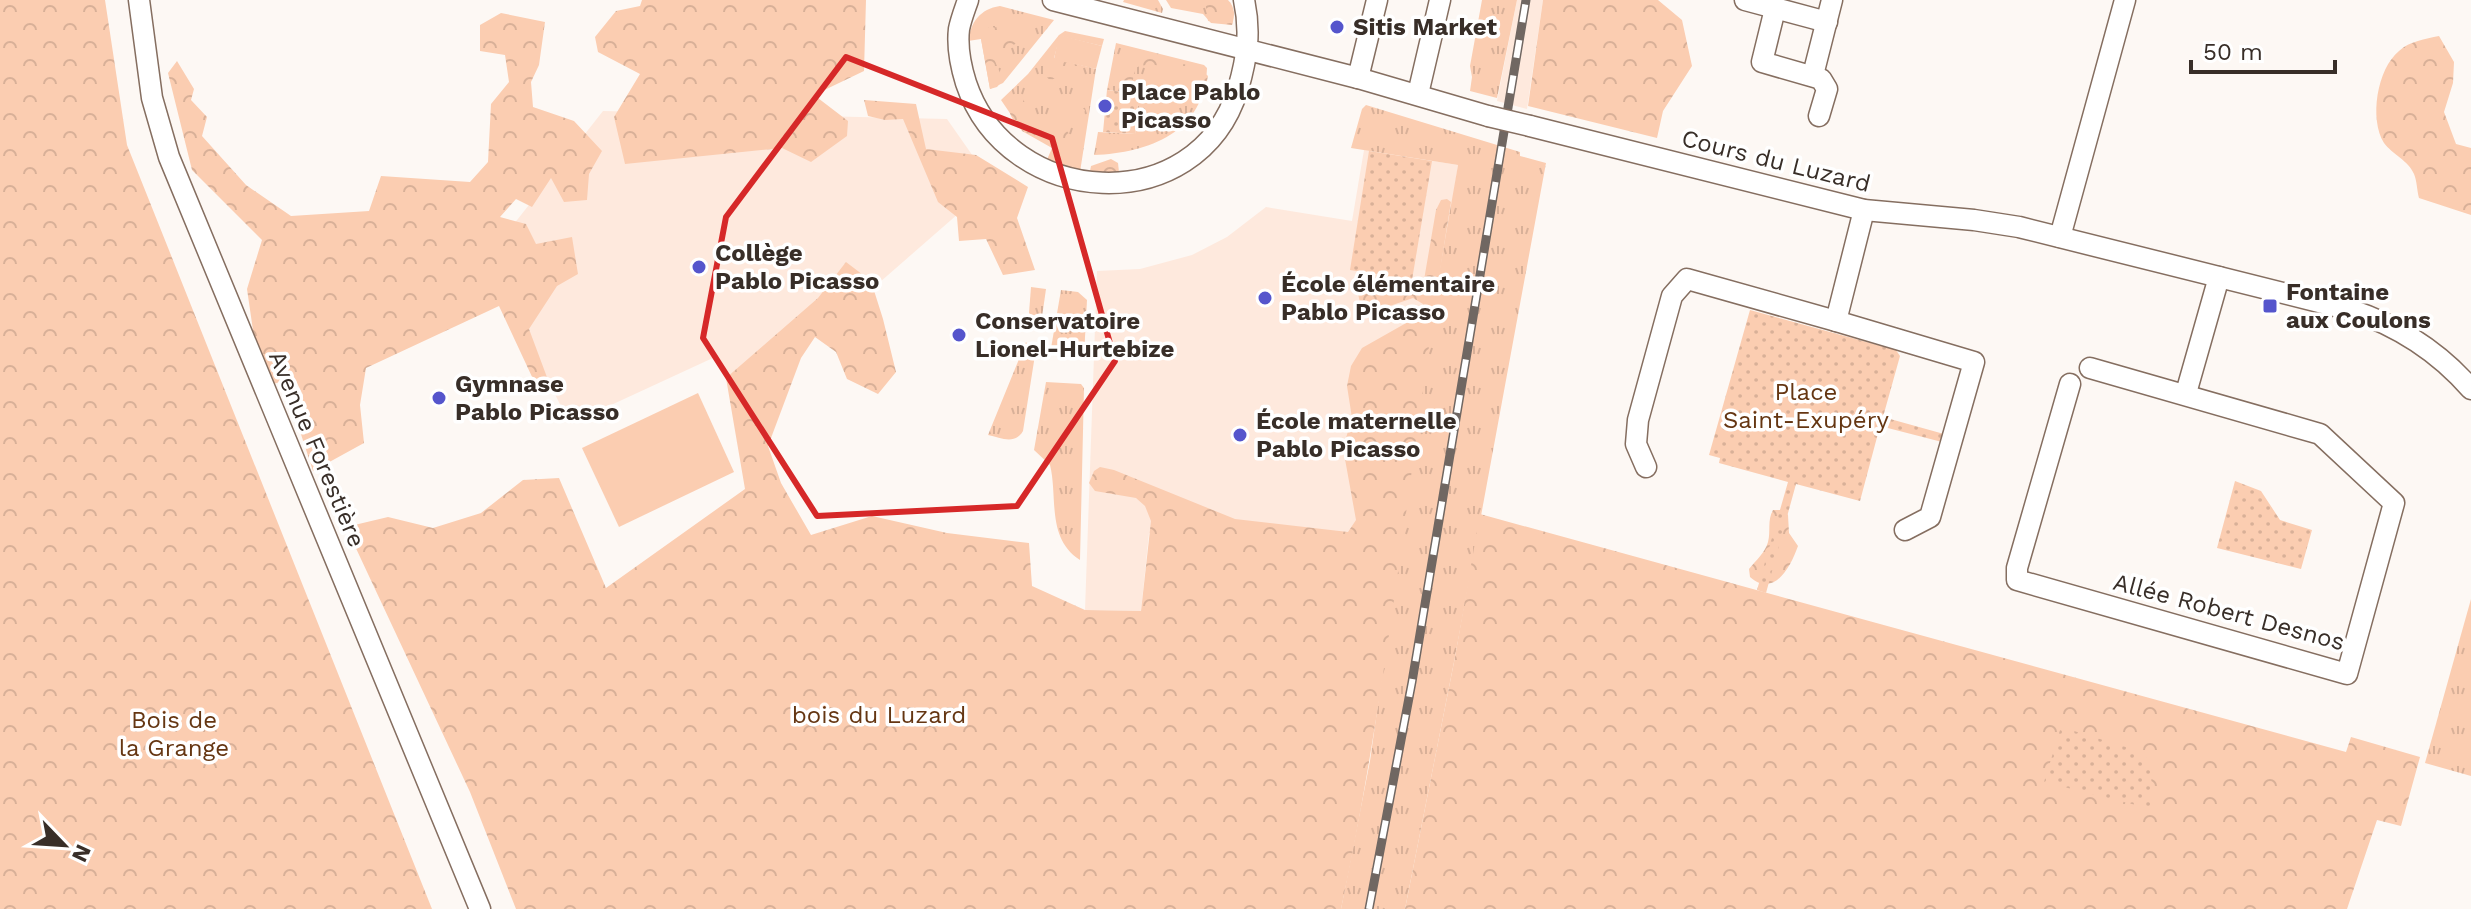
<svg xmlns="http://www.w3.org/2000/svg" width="2471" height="909" font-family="'Work Sans',sans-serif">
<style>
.built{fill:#fee9dd}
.grass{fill:url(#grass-tufts)}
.forest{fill:url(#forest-crowns)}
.park{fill:url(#park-dots)}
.pitch{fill:#fbcdb1}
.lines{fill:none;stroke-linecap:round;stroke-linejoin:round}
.minor-casing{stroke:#856e60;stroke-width:23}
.minor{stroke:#fff;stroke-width:20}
.rail-casing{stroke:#706762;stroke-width:9}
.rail{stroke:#fff;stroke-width:6;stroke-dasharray:18;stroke-linecap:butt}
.minor-bridge-casing{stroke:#856e60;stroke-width:23;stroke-linecap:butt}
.minor-bridge{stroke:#fff;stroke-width:20}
.marked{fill:none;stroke:#d62828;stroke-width:6;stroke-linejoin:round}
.poi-dot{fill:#55c;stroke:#fff;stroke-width:3}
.labels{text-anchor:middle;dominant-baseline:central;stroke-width:7;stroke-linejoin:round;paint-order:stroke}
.poi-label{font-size:24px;font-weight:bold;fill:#382e28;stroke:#fff;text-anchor:start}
.street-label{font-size:24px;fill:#382e28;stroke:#fff}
.park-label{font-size:24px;fill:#653612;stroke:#fff}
</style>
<defs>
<pattern id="grass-tufts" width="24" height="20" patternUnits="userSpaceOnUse" patternTransform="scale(2)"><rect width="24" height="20" fill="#fbcdb1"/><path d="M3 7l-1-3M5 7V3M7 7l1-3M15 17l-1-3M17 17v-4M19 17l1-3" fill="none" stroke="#d8b098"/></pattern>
<pattern id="forest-crowns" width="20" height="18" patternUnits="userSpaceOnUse" patternTransform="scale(2)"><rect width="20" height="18" fill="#fbcdb1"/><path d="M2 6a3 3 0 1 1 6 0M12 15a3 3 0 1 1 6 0" fill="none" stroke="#d8b098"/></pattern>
<pattern id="park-dots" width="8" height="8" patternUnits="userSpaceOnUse" patternTransform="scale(2)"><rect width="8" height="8" fill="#fbcdb1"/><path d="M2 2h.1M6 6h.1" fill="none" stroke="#d8b098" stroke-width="1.8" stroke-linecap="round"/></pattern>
</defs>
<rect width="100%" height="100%" fill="#fdf8f4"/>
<g class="built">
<polygon points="1517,0 1543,0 1527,109 1497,101"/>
<polygon points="603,111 947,119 975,159 998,179 872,289 733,378 715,357 570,424 529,343 495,248"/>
<polygon points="1364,150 1458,165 1395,584 1149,533 1141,611 1085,610 1097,271 1140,269 1192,255 1227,237 1266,207 1352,221"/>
</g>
<g class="grass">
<polygon points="1124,0 1158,0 1163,9 1162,13 1123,2"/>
<path d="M1166 0H1228C1235 7 1235 16 1232 25L1211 23 1203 14 1171 8Z"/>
<polygon points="1482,0 1517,0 1497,98 1470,91 1472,77 1470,66"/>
<path d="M1000 6 1054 20 1003 83 990 89 981 39 968 41C971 22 980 9 1000 6Z"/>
<polygon points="1065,31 1104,39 1102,46 1060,36 1054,58 1096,69 1080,172 1046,162 1052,148 1022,131 1001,100 1028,74 1059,35"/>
<path d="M1116 43 1204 65 1207 68C1205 132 1149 153 1094 155L1098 132 1135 134 1139 94 1107 90Z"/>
<polygon points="1366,105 1520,152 1520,156 1546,163 1455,657 1405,909 1341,909 1370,761 1435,297 1458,165 1351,148 1362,109"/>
<polygon points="1031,287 1046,289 1042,317 1034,322 1029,313"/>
<polygon points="1061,290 1078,292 1087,300 1084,356 1050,354"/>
<path d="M1026 342 1035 355 1023 431C1015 445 1001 438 988 435Z"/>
<path d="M1046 382 1081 384 1084 388 1080 560C1046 538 1058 497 1050 465L1034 450Z"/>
<polygon points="2471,599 2471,776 2425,763"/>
</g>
<g class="forest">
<polygon points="0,0 105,0 127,145 432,909 0,909"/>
<polygon points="642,0 866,0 864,71 814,95 848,121 847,136 811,162 782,148 625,164 614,117 640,74 598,52 595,37 616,11 640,6"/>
<polygon points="1205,0 1230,2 1234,13 1232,25 1208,21"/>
<polygon points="1543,0 1658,0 1682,20 1692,66 1663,111 1657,138 1528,106"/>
<polygon points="501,13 545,22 539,65 531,82 533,107 574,121 602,151 589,174 587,200 564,202 551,178 532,207 516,199 500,217 526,224 536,244 572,237 578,274 557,286 529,329 551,388 540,394 499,306 366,368 360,405 364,443 313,471 296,419 303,395 294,377 268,386 256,351 247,289 262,240 192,170 168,73 177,61 194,89 191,100 207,117 202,136 246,185 291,216 369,211 381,176 470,182 488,162 491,104 509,82 505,55 480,51 480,25"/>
<polygon points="1008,26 1021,30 1019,42 996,54 995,61 1003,80 997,87 990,89 981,39 987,28"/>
<path d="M2439 36 2454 62 2453 83 2444 112 2456 144 2471 148V215L2419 198C2417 191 2417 181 2414 174 2409 161 2392 154 2384 143 2369 119 2377 69 2399 51 2410 41 2425 39 2439 36Z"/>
<path d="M1133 51 1199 68 1208 76 1205 90 1198 93C1187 88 1186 83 1179 75 1170 64 1146 62 1135 68L1132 85 1128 88 1117 86 1116 77Z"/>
<polygon points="1050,62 1064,62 1079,65 1083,72 1076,79 1063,76 1050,80 1044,75 1043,68"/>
<path d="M1015 96H1021L1042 132 1033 136C1020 131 1006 116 1009 101Z"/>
<polygon points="864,100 916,104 926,149 976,155 1028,187 1017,218 1035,270 1003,275 986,239 959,241 957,217 938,202 903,119 885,120 868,116"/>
<path d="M1077 104 1085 110 1084 114 1073 116 1067 131 1077 145 1071 154 1064 147 1063 136 1057 131C1059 119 1064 107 1077 104Z"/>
<polygon points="1111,159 1118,163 1119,172 1116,177 1090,171 1091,166"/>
<path d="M1447 199 1451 202C1412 437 1391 676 1341 909H516L470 792 346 527 388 517 433 528 481 513 523 480 559 478 606 588 745 489 726 378 818 298 846 262 871 281 883 319 896 372 878 394 847 379 836 352 815 337 801 358 768 446 781 483 811 535 872 516 947 533 1029 543 1032 586 1085 610 1141 611 1151 521 1145 506 1136 498 1095 491 1089 483 1094 471 1100 467 1114 470 1235 519 1348 532 1356 520 1343 448 1352 418 1347 386 1351 366 1362 348 1415 318 1421 312 1423 304 1413 298 1381 309 1361 306 1357 290 1369 273 1414 287H1421L1424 280 1436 210 1441 200Z"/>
<path d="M1773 510H1784L1788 515 1789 533 1798 546C1790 568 1774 598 1750 577L1749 569C1756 560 1765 553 1768 542 1771 531 1767 521 1773 510Z"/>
<polygon points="1480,514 2346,752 2351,737 2420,757 2401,826 2377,820 2347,909 1405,909 1455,657"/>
</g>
<g class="park">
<polygon points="1107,90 1139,94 1135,134 1103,132"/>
<polygon points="1369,151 1432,161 1412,280 1350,270"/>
<polygon points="1750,310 1896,350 1900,356 1883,417 1944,434 1942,442 1880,426 1860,501 1796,484 1766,593 1757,590 1788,482 1719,463 1720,458 1709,455"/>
<polygon points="2235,481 2261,491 2280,520 2312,530 2301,569 2217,548"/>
<polygon points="2061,727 2142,752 2151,764 2152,809 2044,782"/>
</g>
<g class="pitch">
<polygon points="1059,35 1102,46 1096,69 1054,59"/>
<polygon points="698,393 734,472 619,527 582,448"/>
</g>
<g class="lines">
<defs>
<g id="minor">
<polyline points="139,0 152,98 169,157 480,909"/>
<path d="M968 0C965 9 961 19 959 29 957 46 961 67 966 83 1008 209 1197 221 1238 89 1247 58 1251 32 1244 0"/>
<polyline points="1053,0 1358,78 1488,116"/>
<polyline points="1745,0 1827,22"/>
<polyline points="1775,9 1762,62 1821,79 1827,89 1819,116"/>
<polyline points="1813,75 1832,0"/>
<polyline points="1358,78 1377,0"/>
<polyline points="1418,94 1440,0"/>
<path d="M1530 126 1864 210 1974 220 2019 227 2351 310C2399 326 2438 351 2471 389"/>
<polyline points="1864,210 1836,321 1974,362 1930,517 1905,530"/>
<polyline points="2060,237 2125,0"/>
<polyline points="2070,384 2017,568 2017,580 2347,674 2394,503 2320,434 2090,368"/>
<polyline points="2186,393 2219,277"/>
<polyline points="1646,467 1636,444 1638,420 1672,296 1687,279 1836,321"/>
</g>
</defs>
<use href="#minor" class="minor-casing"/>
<use href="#minor" class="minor"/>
<defs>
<polyline id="rail" points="1369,909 1412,682 1526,0"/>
</defs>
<use href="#rail" class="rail-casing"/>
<use href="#rail" class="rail"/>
<defs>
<polyline id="minor-bridge" points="1488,116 1530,126"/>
</defs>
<use href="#minor-bridge" class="minor-bridge-casing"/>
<use href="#minor-bridge" class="minor-bridge"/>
</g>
<path class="marked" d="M846 57 1052 138 1115 361 1017 506 817 516 703 338 726 217Z"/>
<g class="poi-dot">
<circle cx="1337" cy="27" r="8"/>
<circle cx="1105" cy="106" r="8"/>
<circle cx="699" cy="267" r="8"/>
<circle cx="1265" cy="298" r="8"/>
<rect x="2262" y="298" width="16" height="16" rx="4"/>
<circle cx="959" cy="335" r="8"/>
<circle cx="439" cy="398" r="8"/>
<circle cx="1240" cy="435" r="8"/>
</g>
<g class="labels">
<g class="poi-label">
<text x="1353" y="27">Sitis Market</text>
<text x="1121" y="92">Place Pablo<tspan x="1121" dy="28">Picasso</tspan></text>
<text x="715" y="253">Collège<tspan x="715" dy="28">Pablo Picasso</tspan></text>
<text x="1281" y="284">École élémentaire<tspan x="1281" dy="28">Pablo Picasso</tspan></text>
<text x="2286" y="292">Fontaine<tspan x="2286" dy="28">aux Coulons</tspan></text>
<text x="975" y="321">Conservatoire<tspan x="975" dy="28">Lionel-Hurtebize</tspan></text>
<text x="455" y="384">Gymnase<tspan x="455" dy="28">Pablo Picasso</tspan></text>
<text x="1256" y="421">École maternelle<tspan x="1256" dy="28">Pablo Picasso</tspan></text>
</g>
<g class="street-label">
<text transform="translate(1776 161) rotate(14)">Cours du Luzard</text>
<text transform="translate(317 449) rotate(67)">Avenue Forestière</text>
<text transform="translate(2229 612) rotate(15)">Allée Robert Desnos</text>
</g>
<g class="park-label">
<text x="1806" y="392">Place<tspan x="1806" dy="28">Saint-Exupéry</tspan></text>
<text x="879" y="715">bois du Luzard</text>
<text x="174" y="720">Bois de<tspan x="174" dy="28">la Grange</tspan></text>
</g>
</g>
<g transform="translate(64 845) rotate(115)" stroke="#ffffff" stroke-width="6" paint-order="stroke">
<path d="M0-6L14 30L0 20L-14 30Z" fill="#382e28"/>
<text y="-12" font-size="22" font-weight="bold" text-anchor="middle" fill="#382e28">N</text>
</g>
<path d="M2191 60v12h144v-12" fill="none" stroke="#382e28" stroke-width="4"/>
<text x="2203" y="60" font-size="24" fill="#382e28" stroke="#ffffff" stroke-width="6" paint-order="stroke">50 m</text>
</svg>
